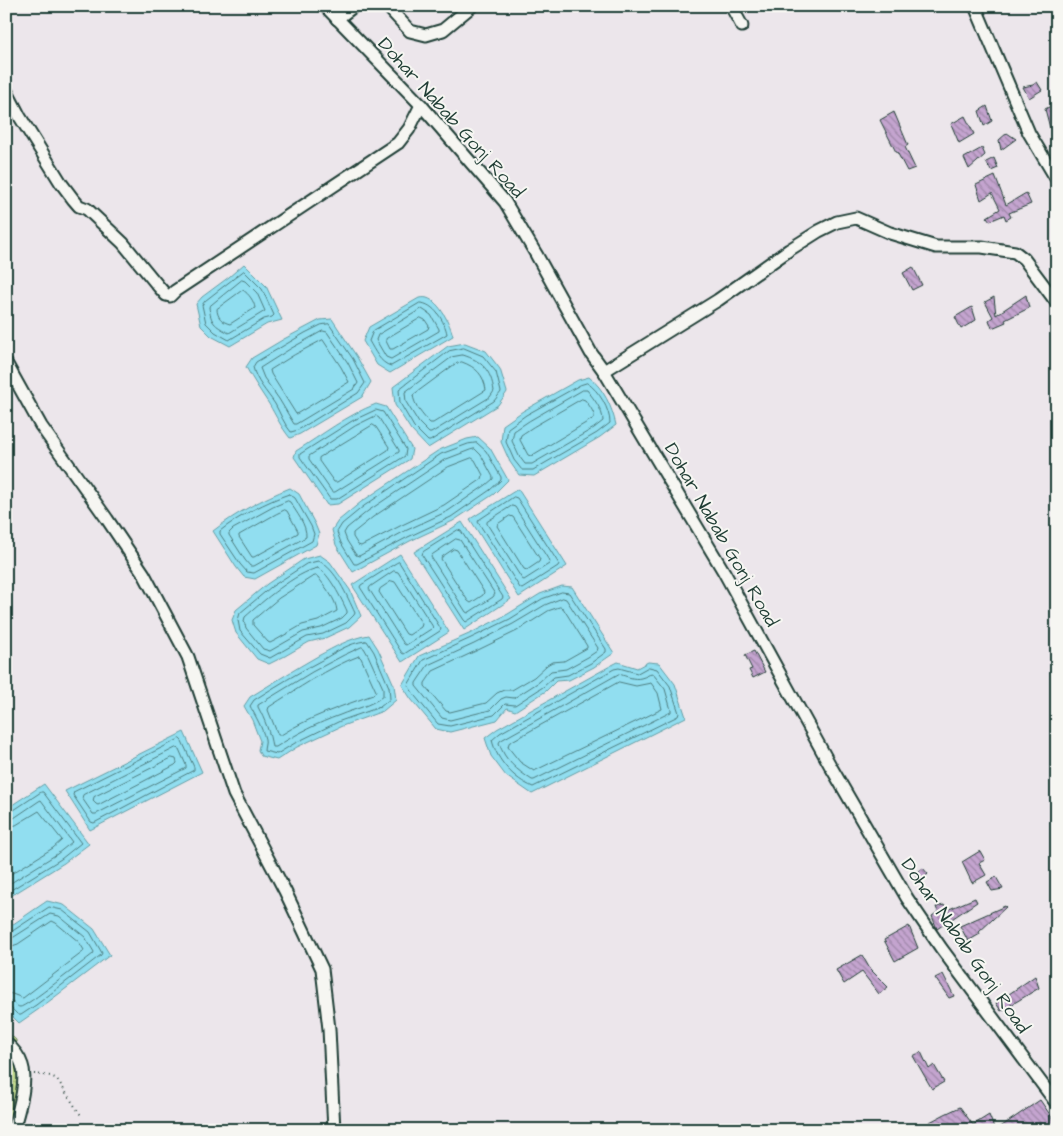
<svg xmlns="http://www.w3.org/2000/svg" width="1063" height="1136" font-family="'Architects Daughter',sans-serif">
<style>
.wetland{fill:url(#wetland-marsh);stroke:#708c62}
.water{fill:#91def0;stroke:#639ea5}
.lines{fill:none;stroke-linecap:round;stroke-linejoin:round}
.shore{stroke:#4d7d7f;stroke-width:1}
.building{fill:url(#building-back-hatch);stroke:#1f3d34}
.street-casing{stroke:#1f3d34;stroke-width:15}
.path{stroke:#1f3d34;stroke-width:2;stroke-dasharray:1 4;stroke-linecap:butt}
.street{stroke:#f6f6f2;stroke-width:11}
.labels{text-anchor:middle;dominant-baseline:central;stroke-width:4;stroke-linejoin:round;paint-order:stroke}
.street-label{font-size:19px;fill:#1f3d34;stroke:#f6f6f2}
</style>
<defs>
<pattern id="wetland-marsh" width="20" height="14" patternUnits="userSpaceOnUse" patternTransform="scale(1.25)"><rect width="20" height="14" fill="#c2da90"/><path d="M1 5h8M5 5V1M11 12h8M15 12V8" fill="none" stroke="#a6bc7d"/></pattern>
<pattern id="building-back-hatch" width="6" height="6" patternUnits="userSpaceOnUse" patternTransform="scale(1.25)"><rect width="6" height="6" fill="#c4a4cf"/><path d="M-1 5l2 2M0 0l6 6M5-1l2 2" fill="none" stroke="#9f87a9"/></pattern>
</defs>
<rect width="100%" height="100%" fill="#ece6eb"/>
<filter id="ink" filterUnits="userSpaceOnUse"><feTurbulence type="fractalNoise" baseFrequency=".02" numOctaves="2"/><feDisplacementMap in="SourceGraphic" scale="10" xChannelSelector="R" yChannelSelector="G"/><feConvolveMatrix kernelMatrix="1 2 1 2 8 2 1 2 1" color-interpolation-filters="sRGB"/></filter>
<g filter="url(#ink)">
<polygon class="wetland" points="6,1030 16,1040 20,1100 6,1124"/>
<g class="water">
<polygon points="244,264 266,286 282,320 267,324 230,346 211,336 201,326 196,304 202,297 229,277"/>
<path d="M419 298C421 298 424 297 427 298 440 302 450 324 453 336L390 373 377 365 363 341 369 327Z"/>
<path d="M332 319 357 357 371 382 362 397 300 434 290 438C281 427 276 416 269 404 261 392 253 380 246 367L252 358 284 339 320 320Z"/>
<polygon points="465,343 486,351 500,369 507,392 498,405 428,448 411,430 395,405 393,387 448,346"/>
<path d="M589 377C604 389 612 407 616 425L600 437 534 476 519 475 510 462 501 442 503 425 523 411 578 380Z"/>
<path d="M376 404 386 407 412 449 410 459 338 504 327 505 294 457 296 451C322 435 347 415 376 404Z"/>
<polygon points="478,437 490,448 508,480 494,494 453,521 410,541 353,572 336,545 332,530 338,521 361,502 439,450 467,439"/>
<path d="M290 488 299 494 315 524 319 534 316 545 255 579 244 577 236 567 213 531C236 513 262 499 290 488Z"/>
<polygon points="518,489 567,566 519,597 470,519"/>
<polygon points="462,522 511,599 464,630 414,552"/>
<polygon points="400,554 449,632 402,662 352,585"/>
<polygon points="320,555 330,562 350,590 361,616 349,627 325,638 309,642 285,656 269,664 257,659 236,633 232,620 236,610 267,584 304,559"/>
<polygon points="562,586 572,587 614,653 594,667 569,680 556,681 546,691 515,711 507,708 497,720 450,732 436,729 411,699 402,685 419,656 469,634 508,614 540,594"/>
<path d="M369 635 378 649 394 685 396 700 383 711 342 726 297 747 277 760 261 756 258 750 260 741 252 720 244 706 250 697C273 683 295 669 318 656 335 647 350 638 369 635Z"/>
<polygon points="618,662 637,668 648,662 659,663 675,684 686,717 532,794 506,776 491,756 485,738 497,729 612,665"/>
<polygon points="184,732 202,772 90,830 65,791"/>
<polygon points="44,784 89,844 64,863 6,899 6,809"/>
<polygon points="47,901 64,905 94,929 110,955 39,1009 19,1023 6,1010 6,929"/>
</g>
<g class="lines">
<g class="shore">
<polygon points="244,271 262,289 274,315 272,317 264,319 229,340 215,332 206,323 202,305 205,301"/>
<path d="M242 280 245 281 257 293 265 311 229 333C214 325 211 323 209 307Z"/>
<path d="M243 290C249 294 254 301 255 308L230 324C222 322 217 317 217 309Z"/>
<path d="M420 303C434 303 445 322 447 334L391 366C380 363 375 351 369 341L373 331Z"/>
<polygon points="422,309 431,315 439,329 439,331 391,359 386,357 376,340 378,335"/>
<polygon points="421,318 425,320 429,326 428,329 393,349 390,349 386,341 386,339"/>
<path d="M329 324 353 359 365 383 358 393 298 430 291 432C284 424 280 413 275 404 267 392 256 381 253 367L256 362 305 333 321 325Z"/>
<polygon points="323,331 327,332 348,363 358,383 354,389 296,424 294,424 279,399 264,378 260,368 290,349"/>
<polygon points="323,340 341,367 349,382 298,413 296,414 271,374 270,370 294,355"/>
<polygon points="464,348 483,356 496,372 501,392 494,401 430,441 428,441 414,427 400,403 399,389 449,351"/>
<path d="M463 355C482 361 491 370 494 391L490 397 431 433H429L419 423 406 402 405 392 452 357Z"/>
<path d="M462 362C476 367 484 375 486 390L433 423H430C423 416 414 405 413 395L455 364Z"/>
<path d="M587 383C599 390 610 410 610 423L597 433 533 470H522L514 460 506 442 508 428 526 415 580 385Z"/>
<path d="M583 390H587C594 399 603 410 603 421L594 428 532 464H525L519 456 512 441 514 431 529 421Z"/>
<path d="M582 399 585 400C588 404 595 412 594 418L531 456 528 455 520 440 521 435 533 427Z"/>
<polygon points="376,410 383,412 406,449 405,456 337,499 330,499 300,457 300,454 352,421"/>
<polygon points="376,416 379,418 399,450 399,452 335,492 332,492 309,459 309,456 355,426"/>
<polygon points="373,425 376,427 389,447 388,450 337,482 334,482 319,461 319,458"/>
<polygon points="477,443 486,451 501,477 501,480 490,490 451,517 408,537 357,564 354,564 341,543 337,532 342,524 364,506 441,454 468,444"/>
<polygon points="475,449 481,455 493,477 493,479 486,485 448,511 405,531 359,556 356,555 347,541 344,533 347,528 368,511 444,460 470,450"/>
<polygon points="472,458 475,460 483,475 482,479 444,505 402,525 361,546 358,545 353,537 353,533 373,517 448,467"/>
<path d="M289 494 295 498 311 526 314 534 312 541 254 573 247 572 240 564 220 534V531C237 517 268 501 289 494Z"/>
<polygon points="514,497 517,498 559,564 558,566 522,589 520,588 478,522 479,520"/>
<path d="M288 501 290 502C296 512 307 525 306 537L254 566H250L245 560 229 535V533L233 529 273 507Z"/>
<polygon points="512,506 515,507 550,562 549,564 524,580 522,579 487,524 487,522"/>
<polygon points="285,510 287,511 298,531 298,533 254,557 252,557 239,537 239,535 276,514"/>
<polygon points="510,516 513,517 540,559 539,562 527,570 524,569 497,526 498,524"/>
<polygon points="458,530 461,531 503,597 502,599 466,622 464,620 422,555 423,552"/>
<polygon points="456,539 460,540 495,594 493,597 468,613 466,612 431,557 432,555"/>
<polygon points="454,549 457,550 484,592 483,595 471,603 468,601 441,559 442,557"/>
<path d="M319 561C336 569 347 596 355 613L354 615 346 623 323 634 307 637 270 658 260 654 240 631 238 620 240 613 271 587 306 564Z"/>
<polygon points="399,562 441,629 440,631 404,654 402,653 360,587 361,585 396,563"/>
<path d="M318 568C329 573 342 600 347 611V613L342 618 321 628 303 632 270 651 263 649 246 628 244 621 245 617C262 602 296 572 318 568Z"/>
<polygon points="394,571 398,572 433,627 431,629 406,645 404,644 369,589 370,587"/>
<path d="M316 576 318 577C325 587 336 599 337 611L318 621 302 625 276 640 270 643 268 642 253 625V620L279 598 312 577Z"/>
<polygon points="392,581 395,582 422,624 421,627 409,635 406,634 379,592 380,589"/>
<polygon points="562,592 569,593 606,649 606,652 591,663 568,675 554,677 543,687 515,705 505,704 494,715 450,726 438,724 415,696 408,685 423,660 471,638 510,619 542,599"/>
<polygon points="563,598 566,599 598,648 597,651 588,657 566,669 551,671 539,682 514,698 506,697 501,699 490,710 450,720 442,718 416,686 416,683 428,665 474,644 513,624 545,605"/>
<polygon points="560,607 563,608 587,646 587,648 564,661 552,662 547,665 534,677 512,690 504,690 497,693 486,703 450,712 446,711 425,686 425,683 433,671 478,650 517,631 548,611"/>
<path d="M365 641H367L374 652 389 687 390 699 380 707 340 721 295 743 277 754 264 751C264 747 266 743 265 739 262 727 256 717 250 706L254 700C276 686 299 672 322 660 336 652 349 643 365 641Z"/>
<path d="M362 647 364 648 368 655 383 688V696C371 706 354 709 340 715 318 723 296 734 276 747H272C270 733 265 720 258 707V705L312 672 344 655Z"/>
<path d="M359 656 361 658 376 691 375 693 373 695C342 706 309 717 281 735H278L268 710 269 707C296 690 329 667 359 656Z"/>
<path d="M649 667 657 669 670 686 679 713 678 716 533 787C514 779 497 761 492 740L500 733 614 669 619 668 637 673Z"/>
<path d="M619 674C626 676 634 680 641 678 646 677 648 674 653 674L665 689 671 710V712L534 780H532C517 770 505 761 499 743L500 741Z"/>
<polygon points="619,682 636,686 651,683 658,693 662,709 534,771 520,762 508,747 509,743"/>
<polygon points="180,739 182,741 194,767 194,770 94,823 91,822 73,795 74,792"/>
<polygon points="176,748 179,749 186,765 186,768 96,814 93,814 82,798 83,795"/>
<polygon points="172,758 176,759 177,763 175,765 98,805 96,804 93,801 94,797"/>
<polyline points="6,813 11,812 41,792 43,792 81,843 61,859 6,893"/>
<polyline points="6,819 14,818 39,801 41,800 72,842 57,854 6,886"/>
<polyline points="6,827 16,825 39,811 62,840 53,848 6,877"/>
<polyline points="6,933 11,932 49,907 62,910 90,932 102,953 101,955 36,1005 21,1015 18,1015 11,1008 6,1007"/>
<path d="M6 939 14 937 50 914 59 916 85 937 94 952 93 954C85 960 25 1008 20 1007 16 1007 15 1001 6 1001"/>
<polyline points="6,947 12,946 18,944 52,921 56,923 79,942 84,950 83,952 23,998 12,994 6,993"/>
</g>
</g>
<g class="building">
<polygon points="1037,82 1042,90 1029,98 1023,87 1033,85"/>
<polygon points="1057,103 1057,124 1050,128 1045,109"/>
<polygon points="987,106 992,121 984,126 979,111"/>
<polygon points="894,112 908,145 905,147 915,168 907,171 897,152 896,152 880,120"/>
<polygon points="965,116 974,134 959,143 951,124"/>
<polygon points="1007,133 1016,139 1001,150 999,140"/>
<polygon points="982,148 985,155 969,169 964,158"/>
<polygon points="994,158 998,168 991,171 986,162"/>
<polygon points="995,176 1006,205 1026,193 1031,204 1009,213 1011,217 1006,220 1004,215 990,221 987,217 1000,209 992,193 981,200 976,185"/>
<polygon points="913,267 922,285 912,290 903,273"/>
<polygon points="1026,295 1029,308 1005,320 1006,322 992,328 989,320 993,317 985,302 994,297 996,315"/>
<polygon points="972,307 976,320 961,329 955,317"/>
<polygon points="754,651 765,672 753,678 749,670 752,669 745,655"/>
<polygon points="980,851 985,860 979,863 986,875 972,883 962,862"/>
<polygon points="923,868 928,874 920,882 915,874"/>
<polygon points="996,877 1003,889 992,891 987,882"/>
<polygon points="975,898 977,902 937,929 932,916 938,912 936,907 944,905 947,910"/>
<polygon points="1005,906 1006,907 979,932 980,934 968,941 960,926"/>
<polygon points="909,926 918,948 895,961 884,940"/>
<polygon points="862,955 870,969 888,987 879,994 862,972 844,984 836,970"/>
<polygon points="943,974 954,996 949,998 935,978"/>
<polygon points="1035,976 1039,988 1001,1011 996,1003"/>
<polygon points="921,1052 929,1069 934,1065 944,1082 932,1089 913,1056"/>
<polygon points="1040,1100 1057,1125 1057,1130 996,1130"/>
<polygon points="960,1107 973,1125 989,1115 995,1130 933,1130 928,1123 945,1114"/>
</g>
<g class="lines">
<defs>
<g id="street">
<polyline points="325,6 421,105 505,202 536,254 591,353 604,371 724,572 831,767 907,898 941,948 1057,1104"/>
<polyline points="387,6 410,31 426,35 443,30 472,6"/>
<polyline points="731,6 742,26"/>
<polyline points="975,6 1029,133 1057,180"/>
<polyline points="337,19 354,6"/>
<polyline points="6,90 20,117 61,183 73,199 79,206 87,209 123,243 159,287 166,295 170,296 175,291 398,143 409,129 421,105"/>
<polyline points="6,363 41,426 107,519 144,574 188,657 234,794 285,891 322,969 329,1029 334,1130"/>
<polyline points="604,371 718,300 789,250 819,231 837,222 856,218 890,233 936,247 982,247 1015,252 1024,259 1057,303"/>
<path d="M6 1043C13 1049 19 1056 22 1065 28 1082 18 1112 13 1130"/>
</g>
</defs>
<use href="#street" class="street-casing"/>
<polyline class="path" points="34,1074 51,1076 57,1079 82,1117"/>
<use href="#street" class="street"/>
</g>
</g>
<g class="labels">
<g class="street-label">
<text transform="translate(451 118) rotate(48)">Dohar Nabab Gonj Road</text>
<text transform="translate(721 535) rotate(60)">Dohar Nabab Gonj Road</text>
<text transform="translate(965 946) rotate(55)">Dohar Nabab Gonj Road</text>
</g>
</g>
<rect width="1063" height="1136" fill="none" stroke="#f6f6f2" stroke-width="25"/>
<rect x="12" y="12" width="1038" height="1111" fill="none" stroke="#1f3d34" stroke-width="2" filter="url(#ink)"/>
</svg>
